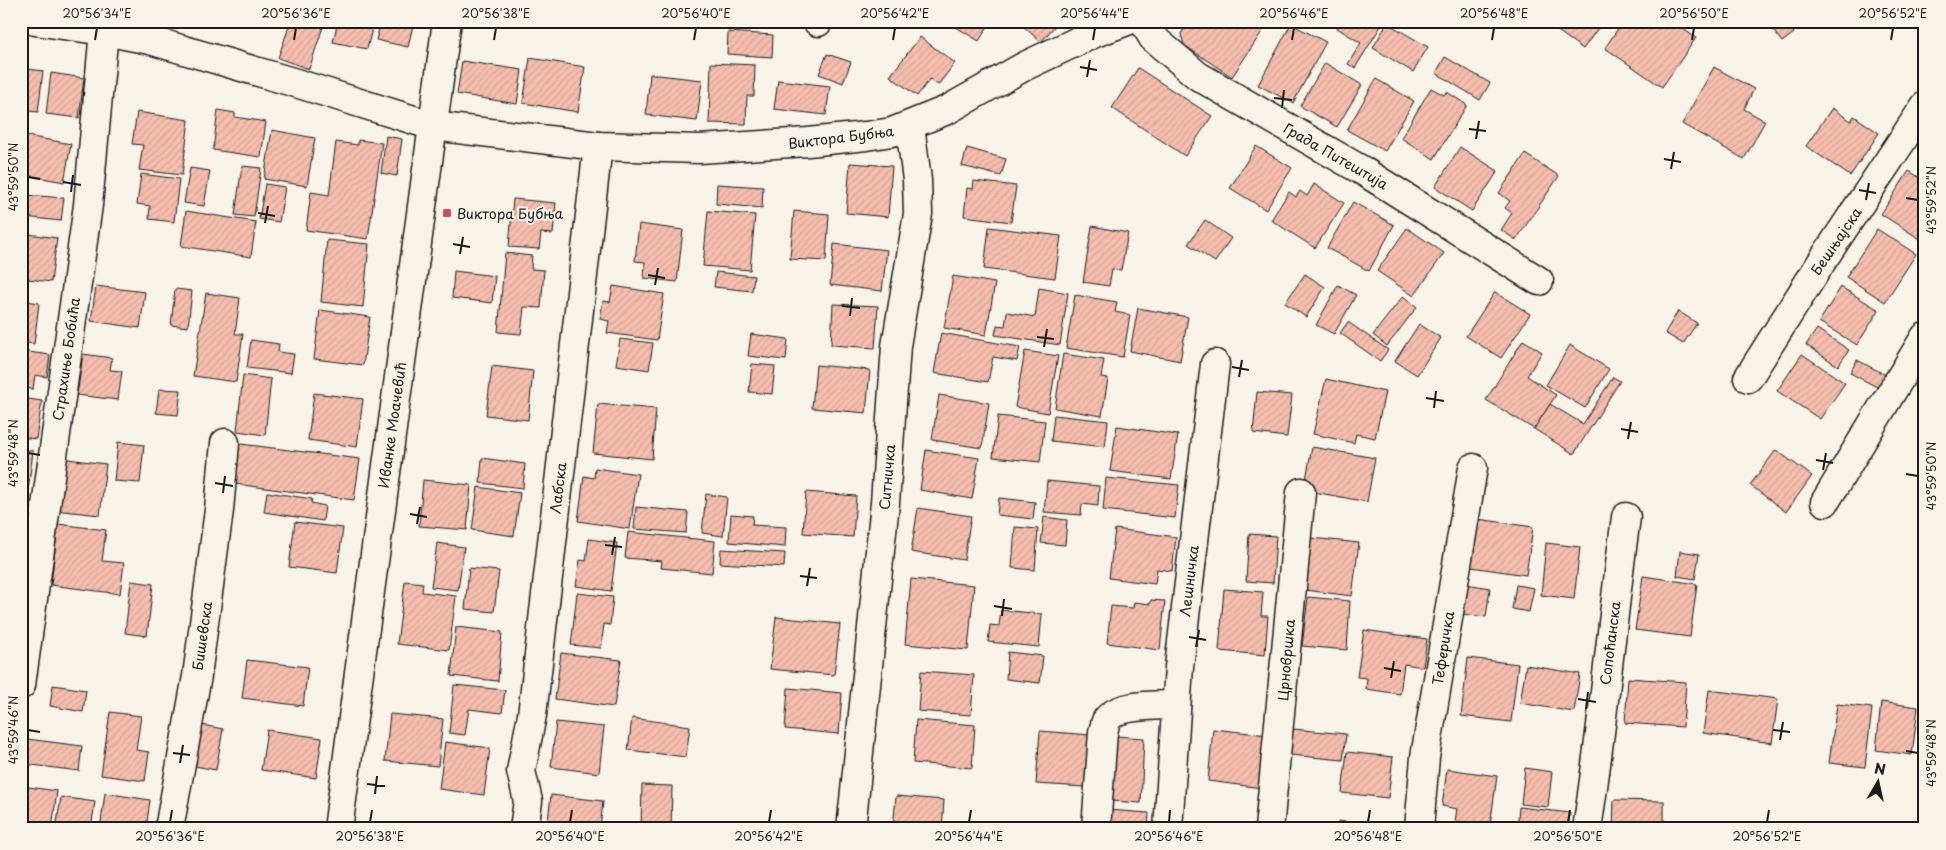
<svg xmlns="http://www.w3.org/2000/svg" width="1946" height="850" font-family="'Playpen Sans',sans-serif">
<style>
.building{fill:url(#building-hatch);stroke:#1c1c1c}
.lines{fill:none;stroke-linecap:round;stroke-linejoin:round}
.street-casing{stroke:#1c1c1c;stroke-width:31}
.street{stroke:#f7f3e8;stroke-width:28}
.ticks{fill:none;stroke:#1c1c1c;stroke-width:2}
.poi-dot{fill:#d1495b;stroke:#f7f3e8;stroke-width:2}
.labels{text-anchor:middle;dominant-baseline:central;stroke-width:4;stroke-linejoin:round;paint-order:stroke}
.street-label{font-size:14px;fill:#1c1c1c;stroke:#f7f3e8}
.poi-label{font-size:14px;fill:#1c1c1c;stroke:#f7f3e8;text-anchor:start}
.neatline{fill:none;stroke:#1c1c1c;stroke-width:2}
.ticks-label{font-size:12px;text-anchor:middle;fill:#1c1c1c}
</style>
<defs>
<pattern id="building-hatch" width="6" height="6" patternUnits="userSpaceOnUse" patternTransform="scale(1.25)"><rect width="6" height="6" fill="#f7beae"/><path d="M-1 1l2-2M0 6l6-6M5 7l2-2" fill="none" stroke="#d3a395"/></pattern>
</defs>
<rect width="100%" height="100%" fill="#f7f3e8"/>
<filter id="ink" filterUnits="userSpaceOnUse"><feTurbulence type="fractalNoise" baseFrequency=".02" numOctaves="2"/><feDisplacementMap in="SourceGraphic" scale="10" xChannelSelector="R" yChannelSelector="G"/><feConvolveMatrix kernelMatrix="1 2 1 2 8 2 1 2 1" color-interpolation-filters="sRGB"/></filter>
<g filter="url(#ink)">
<g class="building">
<polygon points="291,21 325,21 309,69 278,58"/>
<polygon points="338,21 374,21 367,49 333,42"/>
<polygon points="381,21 414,21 408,47 376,40"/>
<polygon points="946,21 991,21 979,41"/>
<polygon points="1027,21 1047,21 1054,27 1041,42 1023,26"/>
<polygon points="1191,21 1269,21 1232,77 1184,45 1181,34 1187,23"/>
<polygon points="1342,21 1384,21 1355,68 1348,64 1361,43 1337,28"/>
<polygon points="1550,21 1603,21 1583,49 1548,24"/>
<polygon points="1623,21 1672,21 1696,38 1662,87 1605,48"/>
<polygon points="1766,21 1784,21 1794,33 1782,42"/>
<polygon points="1387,23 1428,47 1413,72 1373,48"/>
<polygon points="1291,24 1326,42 1293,103 1258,85"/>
<polygon points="728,32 773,35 772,57 727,54"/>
<polygon points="920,37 955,63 938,85 930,79 917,96 890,76"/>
<polygon points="827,54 851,62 843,83 819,74"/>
<polygon points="1445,57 1490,83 1480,100 1436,73"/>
<polygon points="530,58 585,67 578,112 523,103"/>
<polygon points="462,61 522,70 517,104 457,94"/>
<polygon points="711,63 755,65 754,96 747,96 746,124 709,123"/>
<polygon points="1325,63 1362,85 1337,127 1300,106"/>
<polygon points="1714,67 1754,89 1744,109 1765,121 1744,159 1682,124"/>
<polygon points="21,68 43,71 38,112 21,110"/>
<polygon points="1138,68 1212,116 1185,156 1112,108"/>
<polygon points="51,73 84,78 79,118 46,114"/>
<polygon points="650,74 702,80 697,121 646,115"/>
<polygon points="1376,79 1414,101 1385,151 1347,130"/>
<polygon points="778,80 830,86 826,115 774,109"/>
<polygon points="1431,88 1444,95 1447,92 1467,105 1434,159 1401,138"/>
<polygon points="1832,108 1851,121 1854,116 1879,133 1850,176 1806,146"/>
<polygon points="218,110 235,113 235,117 266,122 261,157 213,150"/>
<polygon points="137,112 189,120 182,175 139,170 143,145 132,144"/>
<polygon points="272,130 315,138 307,186 264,179"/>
<polygon points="21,135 71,144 64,182 21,174"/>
<polygon points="386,136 402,139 397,176 381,173"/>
<polygon points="358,140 382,143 368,239 306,230 311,192 329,195 336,142 358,145"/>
<polygon points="1256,146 1292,168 1266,210 1230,188"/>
<polygon points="1460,147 1498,171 1472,211 1435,187"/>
<polygon points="967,148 1006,159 1001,176 962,166"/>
<polygon points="1525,154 1559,176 1516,240 1501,230 1512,213 1505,208 1510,201 1499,193"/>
<polygon points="850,163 892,166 888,217 846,213"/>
<polygon points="242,166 261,168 254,217 235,215"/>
<polygon points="190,168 210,171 204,206 184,203"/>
<polygon points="1909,171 1925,181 1925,232 1920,239 1881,214"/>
<polygon points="141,174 179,179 174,222 149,219 150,206 137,204"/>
<polygon points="974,181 1016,186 1011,222 964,216 967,188 973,189"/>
<polygon points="265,184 285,187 279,222 259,219"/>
<polygon points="717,184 763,187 762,208 716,204"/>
<polygon points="1314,184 1344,203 1315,248 1271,220 1289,192 1296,197 1300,191 1307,196"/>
<polygon points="26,195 64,198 61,221 24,217"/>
<polygon points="513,199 556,203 553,234 541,233 539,249 509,247"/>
<polygon points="1353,202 1394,225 1369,271 1327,248"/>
<polygon points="186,211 256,222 251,257 181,246"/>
<polygon points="708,211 755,215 750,270 703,266"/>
<polygon points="794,211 829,214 826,261 790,259"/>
<polygon points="1205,220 1231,238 1215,262 1188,244"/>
<polygon points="639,224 683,230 677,282 644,278 645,262 635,261"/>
<polygon points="1092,226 1128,233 1121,270 1112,269 1109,286 1083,282"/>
<polygon points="989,227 1061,236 1055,278 984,269"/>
<polygon points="1407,228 1444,253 1414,296 1377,271"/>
<polygon points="1877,229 1916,254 1885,302 1846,277"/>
<polygon points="21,233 57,238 51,282 21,278"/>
<polygon points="327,240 369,244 363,307 321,302"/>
<polygon points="834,244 887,250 882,291 830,285"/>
<polygon points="505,253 532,256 531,269 544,270 541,308 524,307 521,334 498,332"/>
<polygon points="454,271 495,276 492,303 452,298"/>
<polygon points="716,272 754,276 752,291 714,287"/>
<polygon points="1305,274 1325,287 1306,317 1285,303"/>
<polygon points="953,276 995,283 986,335 944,328"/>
<polygon points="1338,285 1356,295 1334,334 1316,325"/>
<polygon points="96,286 145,292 140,328 91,321"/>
<polygon points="613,286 664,294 657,340 607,333 609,321 600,319 603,301 610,302"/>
<polygon points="1841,287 1879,310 1857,345 1819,322"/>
<polygon points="1039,288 1068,293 1060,345 995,335 997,325 1005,326 1007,312 1035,317"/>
<polygon points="175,289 192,291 188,327 171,325"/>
<polygon points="1495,292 1530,314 1501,358 1466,336"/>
<polygon points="206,293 240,298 235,334 243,334 236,382 193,376"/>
<polygon points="1075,295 1117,302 1115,312 1130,315 1123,357 1066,348"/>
<polygon points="1403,296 1417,307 1387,346 1373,335"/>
<polygon points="21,300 39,303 34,344 21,342"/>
<polygon points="833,304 878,306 875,348 831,345"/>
<polygon points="1138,308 1188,317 1180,361 1130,351"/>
<polygon points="320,310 370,317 363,365 314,359"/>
<polygon points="1678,311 1697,323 1683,344 1665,333"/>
<polygon points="1348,322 1388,350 1380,361 1340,333"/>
<polygon points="1419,324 1441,338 1417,375 1395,361"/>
<polygon points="1817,329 1849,350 1838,366 1806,345"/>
<polygon points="941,333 1020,347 1017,361 993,357 988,382 934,373"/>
<polygon points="751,334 788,339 786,360 748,356"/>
<polygon points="620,339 653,343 649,370 616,365"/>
<polygon points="251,340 279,344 278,352 294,354 291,373 247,368"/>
<polygon points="1523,340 1542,352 1527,376 1556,395 1534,429 1486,400"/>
<polygon points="1570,345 1609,369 1585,408 1546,385"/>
<polygon points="21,351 50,355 47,377 35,375 33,389 21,388"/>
<polygon points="1025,351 1058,356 1048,413 1015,407"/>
<polygon points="83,354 112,358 110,370 122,371 118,400 77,395"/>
<polygon points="1063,354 1104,360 1101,377 1108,378 1102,416 1055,408"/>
<polygon points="1802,354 1845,383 1820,419 1777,391"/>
<polygon points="1857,360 1888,376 1881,389 1850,373"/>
<polygon points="752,364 775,366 772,394 749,392"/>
<polygon points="816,365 870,370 866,413 812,408"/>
<polygon points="492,366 533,371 528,420 486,415"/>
<polygon points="243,375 271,379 265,435 237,431"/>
<polygon points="1613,377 1620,381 1574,454 1534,429 1550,404 1583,424"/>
<polygon points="1326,379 1385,392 1375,438 1356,434 1354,443 1313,434"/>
<polygon points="159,389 181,390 178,415 156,413"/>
<polygon points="1257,392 1292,395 1287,437 1253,433"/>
<polygon points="314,393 363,399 357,447 308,440"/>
<polygon points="939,395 989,403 982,448 932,440"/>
<polygon points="21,398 42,401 36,439 21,437"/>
<polygon points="598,404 656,409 652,459 593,453"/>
<polygon points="1054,415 1108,421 1105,447 1051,441"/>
<polygon points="998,416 1045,421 1040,462 993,457"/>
<polygon points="1117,426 1178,435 1171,479 1110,471"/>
<polygon points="118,442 144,445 140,483 114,481"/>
<polygon points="233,443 360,459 354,500 228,483"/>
<polygon points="1312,447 1375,458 1367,502 1304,490"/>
<polygon points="21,449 33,451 28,491 21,491"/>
<polygon points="926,450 979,458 972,499 920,490"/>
<polygon points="1776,450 1812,476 1786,512 1750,485"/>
<polygon points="60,458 106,464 100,515 54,510"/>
<polygon points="482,458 525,464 523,488 480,483"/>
<polygon points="595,468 638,474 630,529 578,521 584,476 594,478"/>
<polygon points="1106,478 1179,485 1175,518 1103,510"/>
<polygon points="423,480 471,485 467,530 419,526"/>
<polygon points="1047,481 1099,486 1098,506 1082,504 1081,515 1044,512"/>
<polygon points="478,487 520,493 514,536 472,530"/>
<polygon points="267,492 312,499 311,503 325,506 323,521 264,512"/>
<polygon points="806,492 856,496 853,537 803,533"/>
<polygon points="706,494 727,497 723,536 702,533"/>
<polygon points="999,498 1035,502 1033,519 997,515"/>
<polygon points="636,507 688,512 686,533 634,529"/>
<polygon points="918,508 971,516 964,560 911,552"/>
<polygon points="731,514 753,516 752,525 786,527 785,547 729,542"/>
<polygon points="1044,517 1067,520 1065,545 1041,543"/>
<polygon points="1478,519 1533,527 1526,575 1471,567"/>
<polygon points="295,522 343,528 337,573 289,567"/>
<polygon points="58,524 106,530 102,561 124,563 120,594 51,585"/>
<polygon points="1015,527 1038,529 1035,570 1012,568"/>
<polygon points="1115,529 1176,537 1172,571 1157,569 1155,584 1109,578"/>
<polygon points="628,532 715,541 712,573 661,568 662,561 625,558"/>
<polygon points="1249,534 1276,536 1273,583 1246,581"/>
<polygon points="1311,538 1359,543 1352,596 1305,590"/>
<polygon points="589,539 617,543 611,591 576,586 580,560 586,561"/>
<polygon points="437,543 464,547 458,590 431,587"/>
<polygon points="1546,543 1580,547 1574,599 1541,595"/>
<polygon points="721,549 785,553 784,567 720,563"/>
<polygon points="1680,551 1699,554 1695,579 1677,576"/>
<polygon points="469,568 499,571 494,612 465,609"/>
<polygon points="1643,576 1697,584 1690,637 1635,630"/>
<polygon points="911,579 974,585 968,650 905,644"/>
<polygon points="131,581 153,584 147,636 125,633"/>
<polygon points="405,581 423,583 422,592 456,596 449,650 397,644"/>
<polygon points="1466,584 1490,588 1486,617 1462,614"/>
<polygon points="1516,585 1534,588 1529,612 1512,609"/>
<polygon points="1224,589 1263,592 1261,616 1268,616 1265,655 1219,651"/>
<polygon points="577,593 613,597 610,625 604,624 601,648 571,645"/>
<polygon points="1308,597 1350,601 1347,650 1302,646"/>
<polygon points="1151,600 1165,601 1160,650 1107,643 1111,606 1133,608 1134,602 1150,604"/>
<polygon points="1001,610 1042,614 1039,647 988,642 990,625 999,626"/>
<polygon points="776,617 840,624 834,675 770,669"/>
<polygon points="456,627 502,632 498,681 451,676"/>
<polygon points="1364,630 1427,639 1423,667 1404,664 1400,694 1366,689 1367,678 1357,677"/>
<polygon points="1008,652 1043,656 1040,683 1006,679"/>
<polygon points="561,653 621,660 614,707 555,699"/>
<polygon points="1468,658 1518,664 1511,722 1461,716"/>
<polygon points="247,660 308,667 303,706 242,698"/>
<polygon points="1526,665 1580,674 1574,712 1520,703"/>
<polygon points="921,671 974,675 971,715 918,711"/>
<polygon points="1628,678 1686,682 1683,727 1625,723"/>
<polygon points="53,685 86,690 83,712 50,706"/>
<polygon points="454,685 505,690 502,713 469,709 465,735 449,733"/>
<polygon points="788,688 842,693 839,734 785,729"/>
<polygon points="1709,690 1778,699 1772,743 1703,733"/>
<polygon points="1881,702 1918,707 1912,755 1876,750"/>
<polygon points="1837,704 1872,708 1865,767 1829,763"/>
<polygon points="110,712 141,716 136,750 149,752 145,781 101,775"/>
<polygon points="390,714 443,719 438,766 385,761"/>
<polygon points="632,718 690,726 686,757 628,750"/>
<polygon points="916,720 975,725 972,768 913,763"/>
<polygon points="556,722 604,727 599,773 551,767"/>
<polygon points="202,725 223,729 216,770 195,766"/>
<polygon points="1213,729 1268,735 1262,788 1208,781"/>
<polygon points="1293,729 1346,734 1343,760 1290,755"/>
<polygon points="267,730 322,738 316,778 261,770"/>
<polygon points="1040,731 1090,735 1085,787 1036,784"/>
<polygon points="1115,736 1144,738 1141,803 1111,801"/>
<polygon points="27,739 82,746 79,771 24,764"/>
<polygon points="445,742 490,748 484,795 439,789"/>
<polygon points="1347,752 1393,757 1388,798 1342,793"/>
<polygon points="1525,768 1552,772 1548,807 1521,804"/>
<polygon points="1447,769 1497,776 1490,826 1455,821 1457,809 1442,806"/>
<polygon points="642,785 672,786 671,829 641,829"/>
<polygon points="21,786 57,791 52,829 21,829"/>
<polygon points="105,793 150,800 146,829 100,829"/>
<polygon points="551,795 603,801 600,829 547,829"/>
<polygon points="896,796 944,800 942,829 893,829"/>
<polygon points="61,797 95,802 91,829 56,829"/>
<polygon points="1614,800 1664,801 1664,829 1613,828"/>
<polygon points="1519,807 1570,813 1568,829 1517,829"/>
<polygon points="1107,810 1149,813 1148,829 1106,829"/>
<polygon points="1338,821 1355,823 1354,829 1338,829"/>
</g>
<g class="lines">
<defs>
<g id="street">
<polyline points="35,21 104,31 150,40 296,83 433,126 598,146 699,149 808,142 866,136 892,132 947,110 1025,66 1095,33 1127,21"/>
<polyline points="817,21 818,22"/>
<polyline points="1143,21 1153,38 1198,76 1363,171 1539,281"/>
<polyline points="1748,378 1826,255 1925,106"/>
<polyline points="1825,502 1925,337"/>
<polyline points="21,685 88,205 104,31"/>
<polyline points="169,829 197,676 219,510 225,443"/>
<polyline points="338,829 447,21"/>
<polyline points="524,829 528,801 521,771 532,715 598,146"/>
<polyline points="851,829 885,503 896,346 918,214 917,180 910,126"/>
<path d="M1096 829 1103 732C1104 729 1105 724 1106 721 1116 703 1158 706 1176 705"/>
<polyline points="1168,829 1179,667 1215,364"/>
<polyline points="1269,829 1301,492"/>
<polyline points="1419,829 1425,757 1473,468"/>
<path d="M1587 829C1603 725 1612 621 1626 517"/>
</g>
</defs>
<use href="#street" class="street-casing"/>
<use href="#street" class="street"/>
</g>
</g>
<path class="ticks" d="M95 40 97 28M294 40 296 28M494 40 496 28M694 40 696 28M893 40 895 28M1093 40 1095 28M1292 40 1294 28M1492 40 1494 28M1692 40 1694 28M1891 40 1893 28M1080 67 1097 70M1087 77 1090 60M1274 98 1292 100M1282 108 1284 90M1469 129 1486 131M1476 139 1479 121M1664 159 1681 162M1671 169 1674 152M28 177 40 179M63 182 81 185M1859 190 1876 193M71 192 73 175M1906 198 1918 200M1866 200 1869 183M258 213 275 216M265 223 268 206M453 244 470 247M460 254 463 237M648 275 665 278M655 285 658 268M842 306 860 308M850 316 852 298M1037 337 1054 339M1044 347 1047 329M1232 367 1249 370M1239 377 1242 360M1426 398 1444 401M1434 408 1436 391M1621 429 1638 432M1628 439 1631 422M28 453 40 455M1816 460 1833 463M1823 470 1826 453M1906 474 1918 476M215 483 233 486M223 493 225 476M410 514 427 517M417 524 420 507M605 545 622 547M612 555 615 537M800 576 817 578M807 586 810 568M994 606 1012 609M1002 616 1004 599M1189 637 1206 640M1196 647 1199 630M1384 668 1401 671M1391 678 1394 661M1578 699 1596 702M1586 709 1588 692M28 730 40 732M1773 730 1790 732M1780 740 1783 722M1906 751 1918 753M173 753 190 755M180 763 183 745M367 784 385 786M375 794 377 776M170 822 172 810M370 822 372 810M570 822 572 810M769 822 771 810M969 822 971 810M1169 822 1170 810M1368 822 1370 810M1568 822 1570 810M1767 822 1769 810"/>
<rect class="poi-dot" x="442" y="208" width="10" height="10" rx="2.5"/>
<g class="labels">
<g class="street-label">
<text transform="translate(841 137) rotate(-7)">Виктора Бубња</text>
<text transform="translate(1336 156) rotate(30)">Града Питештија</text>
<text transform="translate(1836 241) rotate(-56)">Бешњајска</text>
<text transform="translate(66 359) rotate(-82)">Страхиње Бобића</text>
<text transform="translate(392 425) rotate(-82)">Иванке Моачевић</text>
<text transform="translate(887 477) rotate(-85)">Ситничка</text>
<text transform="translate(558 488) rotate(-83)">Лабска</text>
<text transform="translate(1189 581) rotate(-83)">Лешничка</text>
<text transform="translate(202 636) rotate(-82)">Бишевска</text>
<text transform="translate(1610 643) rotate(-83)">Сопоћанска</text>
<text transform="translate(1443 648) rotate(-81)">Теферичка</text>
<text transform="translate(1286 660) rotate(-85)">Црновршка</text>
</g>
<g class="poi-label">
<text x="457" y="213">Виктора Бубња</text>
</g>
</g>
<rect width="1946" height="850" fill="none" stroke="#f7f3e8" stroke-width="55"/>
<g transform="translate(1878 782) rotate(9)" stroke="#f7f3e8" stroke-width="4" paint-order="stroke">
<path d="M0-4L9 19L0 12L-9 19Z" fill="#1c1c1c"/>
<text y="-8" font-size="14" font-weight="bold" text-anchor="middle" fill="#1c1c1c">N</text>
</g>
<rect x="28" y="28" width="1890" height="794" class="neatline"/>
<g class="ticks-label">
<text x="97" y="18">20°56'34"E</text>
<text x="296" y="18">20°56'36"E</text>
<text x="496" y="18">20°56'38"E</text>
<text x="696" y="18">20°56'40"E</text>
<text x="895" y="18">20°56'42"E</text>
<text x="1095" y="18">20°56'44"E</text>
<text x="1294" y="18">20°56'46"E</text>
<text x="1494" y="18">20°56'48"E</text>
<text x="1694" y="18">20°56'50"E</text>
<text x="1893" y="18">20°56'52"E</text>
<text transform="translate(14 177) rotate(-90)" y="4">43°59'50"N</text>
<text transform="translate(1932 200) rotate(-90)" y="4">43°59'52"N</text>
<text transform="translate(14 453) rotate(-90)" y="4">43°59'48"N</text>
<text transform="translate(1932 476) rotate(-90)" y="4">43°59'50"N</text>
<text transform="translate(14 730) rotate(-90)" y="4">43°59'46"N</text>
<text transform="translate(1932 753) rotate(-90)" y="4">43°59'48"N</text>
<text x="170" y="841">20°56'36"E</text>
<text x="370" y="841">20°56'38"E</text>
<text x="570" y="841">20°56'40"E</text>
<text x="769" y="841">20°56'42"E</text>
<text x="969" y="841">20°56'44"E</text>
<text x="1169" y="841">20°56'46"E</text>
<text x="1368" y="841">20°56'48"E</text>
<text x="1568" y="841">20°56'50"E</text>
<text x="1767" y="841">20°56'52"E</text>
</g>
</svg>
